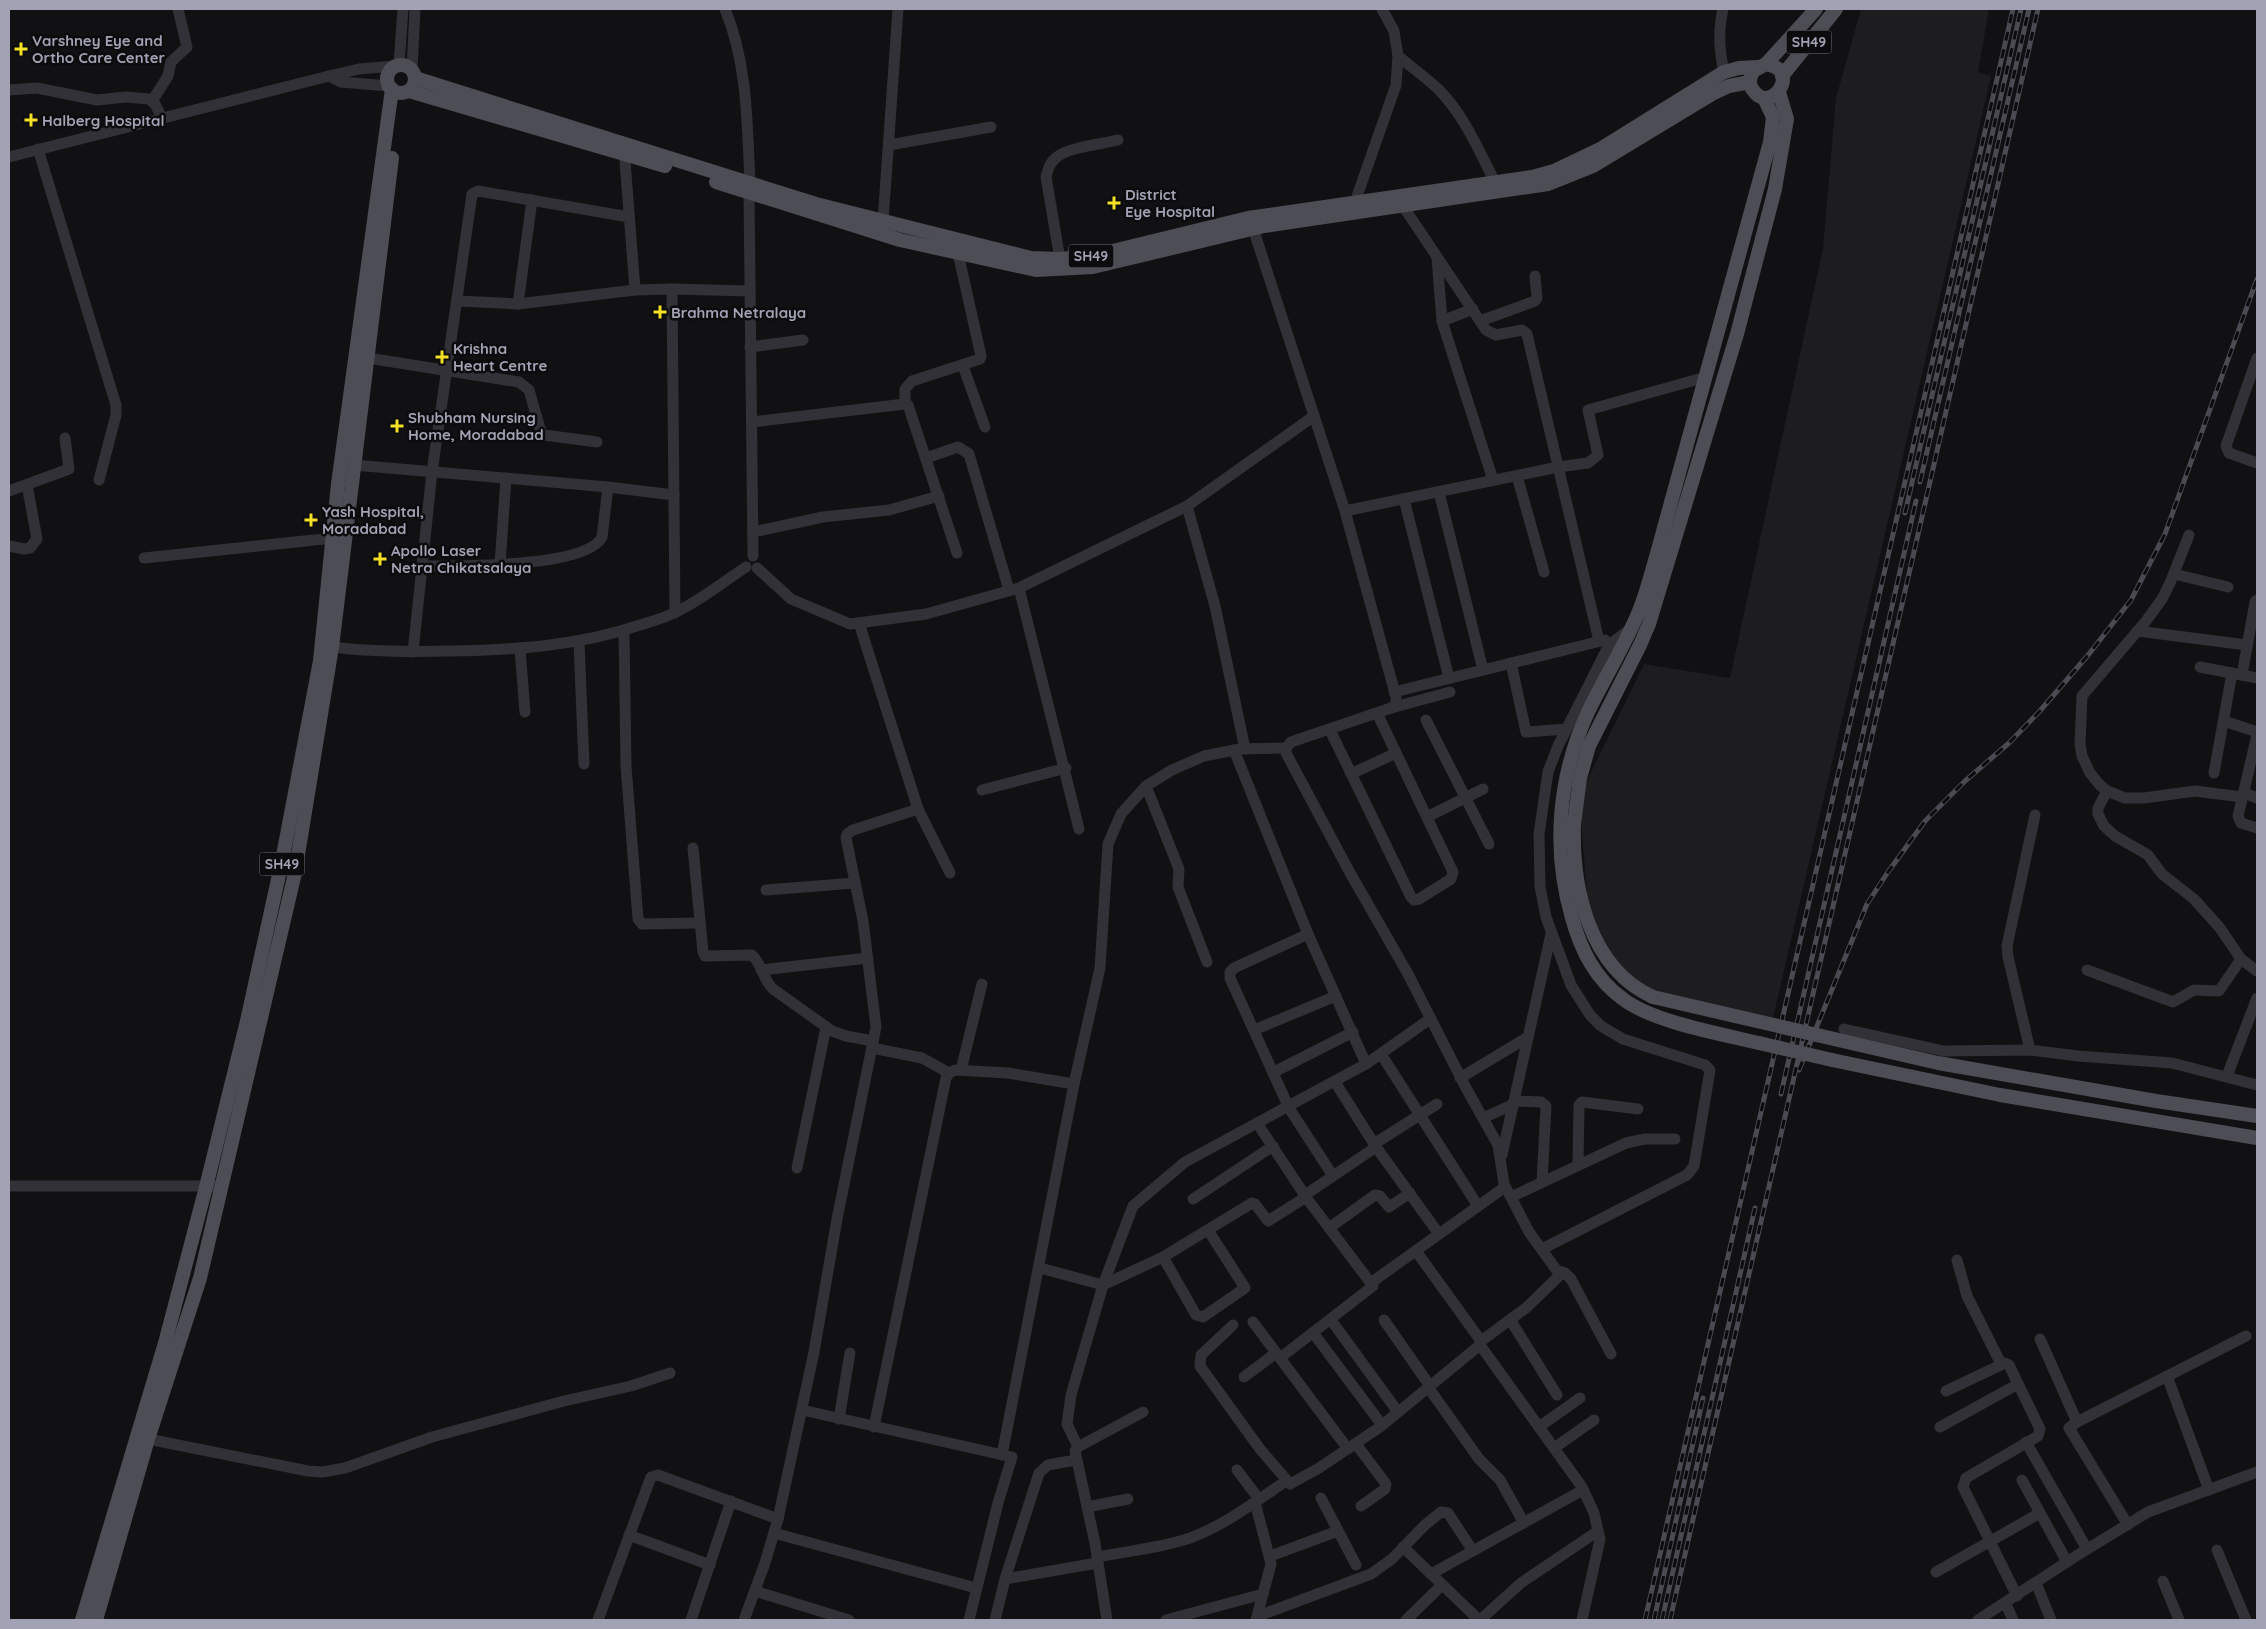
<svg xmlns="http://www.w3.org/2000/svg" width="2266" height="1629" font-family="Quicksand,sans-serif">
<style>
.built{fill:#1d1c1f}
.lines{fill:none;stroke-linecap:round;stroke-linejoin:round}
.minor{stroke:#323137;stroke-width:11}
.major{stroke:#4d4d56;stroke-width:14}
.rail-casing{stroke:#4a4a52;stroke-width:5}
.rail{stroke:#0c0b0d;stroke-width:3;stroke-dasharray:9;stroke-linecap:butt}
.major-bridge{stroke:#4d4d56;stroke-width:14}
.poi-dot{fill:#f3e127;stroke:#0c0b0d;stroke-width:2}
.labels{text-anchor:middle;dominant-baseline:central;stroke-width:5;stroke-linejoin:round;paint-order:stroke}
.shield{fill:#0c0b0d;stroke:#747581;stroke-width:1}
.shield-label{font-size:14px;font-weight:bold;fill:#a1a2b3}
.poi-label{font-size:15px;font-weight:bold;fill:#a1a2b3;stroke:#0c0b0d;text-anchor:start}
</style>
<rect width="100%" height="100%" fill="#111012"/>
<polygon class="built" points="1861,9 1989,9 1978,72 1991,76 1773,1018 1634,992 1591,942 1579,797 1644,664 1730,678 1823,248 1836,98"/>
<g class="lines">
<g class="minor">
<path d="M725 9C748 65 747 124 750 183"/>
<path d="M1723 9C1718 31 1719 49 1724 72"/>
<path d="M1398 56C1411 67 1427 78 1439 90 1464 115 1479 151 1495 182"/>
<polyline points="399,65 403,9"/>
<polyline points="412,69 415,9"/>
<polyline points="329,76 341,82 389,86"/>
<polyline points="9,90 37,88 97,100 126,97 149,99 155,104 162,118"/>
<polyline points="152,101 168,76 171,62 187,47 178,9"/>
<polyline points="889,145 991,127"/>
<polyline points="624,148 635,290"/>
<polyline points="38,149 116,405 116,415 99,480"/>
<polyline points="9,157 329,76 359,69 394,66"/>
<polyline points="749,193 753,556"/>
<polyline points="1355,202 1396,85 1398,56 1394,31 1382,9"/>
<polyline points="1403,206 1486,330 1496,335 1522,330 1527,334 1599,641"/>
<polyline points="883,221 898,9"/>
<polyline points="1251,222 1345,511 1396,697 1396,705 1391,708 1291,742 1286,748 1286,753 1349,871 1408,974 1466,1088 1498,1145 1504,1184 1529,1232 1560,1275 1526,1308 1481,1341 1480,1345 1582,1487 1594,1513 1600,1539 1582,1620"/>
<polyline points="1437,258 1442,321 1493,480"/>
<path d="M1060 259 1046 177C1048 169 1050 162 1057 157 1069 147 1102 144 1118 140"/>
<polyline points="672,289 675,613"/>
<polyline points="458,301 518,304 635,290 672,289 750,291"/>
<polyline points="518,304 532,200"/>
<polyline points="1442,321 1473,309"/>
<polyline points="1480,321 1535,301 1537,298 1535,276"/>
<polyline points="750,347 803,340"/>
<polyline points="368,358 519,382 529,390 541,432 544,435 597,442"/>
<polyline points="2257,358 2226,446 2229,453 2257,463"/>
<polyline points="963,366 985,427"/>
<polyline points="905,404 905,389 912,381 980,359 981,356 958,253"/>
<polyline points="752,422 905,404 908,405 957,553"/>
<polyline points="926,458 958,447 969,454 1009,590"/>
<polyline points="354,465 608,487 674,495"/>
<polyline points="1517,476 1544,572"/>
<polyline points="9,491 69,469 65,438"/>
<polyline points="1439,492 1483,670"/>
<polyline points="1404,499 1449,678"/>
<polyline points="1187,506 1215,606 1245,749"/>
<polyline points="1345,511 1558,467 1588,463 1598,455 1588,410 1706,377"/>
<polyline points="753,532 823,517 889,510 939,496"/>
<polyline points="2189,535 2170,583 2162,599 2146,621 2082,696 2080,744 2082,756 2090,773 2099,784 2107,791 2125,798 2144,798 2195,791 2242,797"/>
<polyline points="9,546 24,549 30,548 37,539 27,485"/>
<polyline points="144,558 333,538"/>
<polyline points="500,565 506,478"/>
<path d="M422 566C457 566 586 568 602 537L608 487"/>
<polyline points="757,568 791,599 850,624 926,614 1019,588 1187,506 1314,416"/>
<polyline points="2174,574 2228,587"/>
<polyline points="1019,588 1079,829"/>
<polyline points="859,623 918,809 950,873"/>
<polyline points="624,631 626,766 638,919 642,924 700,923"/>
<polyline points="2137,631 2247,645"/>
<polyline points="579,642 584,764"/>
<path d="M332 647C371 652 410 652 449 651 515 650 578 646 640 625 652 621 665 618 676 612 701 600 723 582 746 567"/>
<polyline points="520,649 525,712"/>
<polyline points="413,652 432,472 472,194 478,191 629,217"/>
<polyline points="1511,663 1526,732 1567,729"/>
<polyline points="2200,667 2257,678"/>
<polyline points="2242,675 2255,602 2257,600"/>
<polyline points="1394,692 1605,640"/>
<polyline points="1391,708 1450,692"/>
<polyline points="1426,720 1489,844"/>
<polyline points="2224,721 2257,732"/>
<polyline points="1330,730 1411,897 1414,900 1419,899 1451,879 1453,872 1377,713"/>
<polyline points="2257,735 2238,816 2241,823 2257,828"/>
<polyline points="1234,750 1308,934 1366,1064"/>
<polyline points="2214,773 2232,673"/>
<polyline points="1351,774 1396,753"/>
<polyline points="1146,786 1179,869 1178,887 1207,962"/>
<polyline points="982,790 1066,768"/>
<polyline points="2107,791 2098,808 2098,814 2104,826 2115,836 2148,855 2162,874 2194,899 2220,928 2241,959 2257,971"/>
<polyline points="2244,793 2257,798"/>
<polyline points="1427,817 1483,789"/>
<path d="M693 848 703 952 705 956 752 955C762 964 763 980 773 989L832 1031 846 1036 873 1041"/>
<polyline points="766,890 855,883"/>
<polyline points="1308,934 1234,968 1230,972 1230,978 1289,1108 1333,1176"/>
<polyline points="761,970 868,958"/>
<polyline points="2087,970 2173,1002 2194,990 2219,991 2241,959"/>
<polyline points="1844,1029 1944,1051 2030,1050 2078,1056 2172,1063 2257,1085"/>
<polyline points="1254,1030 1336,996"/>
<polyline points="872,1048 922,1058 949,1073"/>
<polyline points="2030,1050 2008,957 2007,946 2035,815"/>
<polyline points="1381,1054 1478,1206"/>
<polyline points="961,1070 982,984"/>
<polyline points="1274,1072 1353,1032"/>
<polyline points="2227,1076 2257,998"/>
<polyline points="1460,1078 1528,1037"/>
<polyline points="1335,1082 1376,1147 1439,1234"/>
<polyline points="1514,1101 1541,1102 1546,1106 1542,1182"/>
<polyline points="1483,1118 1514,1104"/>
<polyline points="1257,1123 1308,1200 1373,1286 1280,1358"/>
<polyline points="1374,1144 1437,1104"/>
<polyline points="1502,1155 1551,934"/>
<polyline points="1578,1165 1579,1105 1582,1102 1638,1109"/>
<polyline points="797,1168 826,1027"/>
<polyline points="9,1186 222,1186"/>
<polyline points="1305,1195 1376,1147"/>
<polyline points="1511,1197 1626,1143 1645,1139 1675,1139"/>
<polyline points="1193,1199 1273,1146"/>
<polyline points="1329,1228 1375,1195 1380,1196 1389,1207 1410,1193"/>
<polyline points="1542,1249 1687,1175 1694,1166 1710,1070 1705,1065 1623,1039 1601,1026 1590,1015 1571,985 1546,917 1540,887 1539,834 1548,772 1558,746 1609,645 1630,629"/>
<polyline points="1416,1251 1481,1341"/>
<polyline points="1163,1257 1196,1315 1203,1317 1245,1288 1208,1230"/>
<polyline points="1957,1260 1967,1296 2001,1364"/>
<polyline points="1040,1268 1103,1285 1163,1257 1252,1203 1255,1204 1268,1221 1306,1197"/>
<polyline points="1559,1271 1565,1273 1571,1279 1611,1354"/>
<polyline points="1372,1282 1505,1187"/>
<polyline points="1331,1320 1398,1412"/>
<polyline points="1384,1320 1430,1386"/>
<polyline points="1511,1321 1557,1395"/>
<polyline points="1253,1322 1348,1449"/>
<polyline points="1233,1325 1201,1355 1200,1366 1260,1449 1290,1484 1319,1468 1380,1427 1480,1345"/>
<polyline points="1314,1334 1382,1425"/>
<polyline points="2040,1339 2077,1422"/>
<polyline points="2167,1376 2209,1490"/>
<polyline points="1244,1377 1276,1353"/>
<polyline points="1428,1387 1479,1459 1500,1480 1524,1523"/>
<polyline points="1946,1391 2005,1363 2009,1365 2040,1429 2038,1436 1966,1478 1963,1487 2017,1596"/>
<polyline points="802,1410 1012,1457 998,1503 969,1620"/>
<polyline points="839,1419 850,1353"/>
<polyline points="874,1427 946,1078 949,1073 955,1070 1008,1073 1074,1084 1100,968 1108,844 1121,814 1146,786 1172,770 1204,756 1240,749 1286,748"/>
<polyline points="1539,1427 1580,1398"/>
<polyline points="1940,1427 2018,1384"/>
<polyline points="148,1439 308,1471 322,1472 345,1468 432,1437 564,1401 631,1386 670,1373"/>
<polyline points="2026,1442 2087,1549"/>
<polyline points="1356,1444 1386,1484 1385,1489 1361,1506"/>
<polyline points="1078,1447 1067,1424 1071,1395 1103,1285 1133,1206 1185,1162 1366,1064 1430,1019"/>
<polyline points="1554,1448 1594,1420"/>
<polyline points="1002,1455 1074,1084"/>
<polyline points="1237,1470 1259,1499"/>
<polyline points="2022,1480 2067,1562"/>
<polyline points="1321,1498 1356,1565"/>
<polyline points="1255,1502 1271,1564 1256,1620"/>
<polyline points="1087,1507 1128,1499"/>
<polyline points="2128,1525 2069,1428 2077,1422 2246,1336"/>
<polyline points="774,1533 976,1588"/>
<polyline points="629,1535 710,1565"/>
<polyline points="1403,1547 1479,1620"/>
<polyline points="2217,1550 2246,1620"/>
<polyline points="1270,1556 1338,1531"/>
<path d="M1097 1557C1128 1551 1161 1548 1190 1538 1225 1525 1255 1502 1286 1481"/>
<polyline points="1936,1572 2040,1513"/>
<polyline points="1431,1574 1583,1490"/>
<polyline points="1005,1579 1097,1563"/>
<polyline points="2163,1581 2179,1620"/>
<polyline points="2036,1583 2051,1620"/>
<polyline points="755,1591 849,1620"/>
<polyline points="2006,1604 2013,1620"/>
<polyline points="1258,1616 1371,1574 1392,1559 1425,1525 1441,1512 1448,1513 1473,1551"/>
<polyline points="598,1620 651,1477 658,1475 778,1519"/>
<polyline points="691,1620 731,1501"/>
<polyline points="744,1620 765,1563 778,1519 814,1352 837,1219 876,1027 863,921 846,838 847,834 853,830 918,809"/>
<polyline points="995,1620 1005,1579 1039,1473 1048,1465 1076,1460"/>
<polyline points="1107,1620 1095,1543 1075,1451 1078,1447 1143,1412"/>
<polyline points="1166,1620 1263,1594"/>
<polyline points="1406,1620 1442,1585"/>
<polyline points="1480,1620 1521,1583 1598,1531"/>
<polyline points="1978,1620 2076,1556 2148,1512 2257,1472"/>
</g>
<g class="major">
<path d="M1766 64C1803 70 1770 116 1753 90 1748 84 1750 78 1753 71L1766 64 1816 9"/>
<circle cx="401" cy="79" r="14"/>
<polyline points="1782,76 1836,9"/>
<polyline points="415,78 816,204 1031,258 1060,259 1092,256 1248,218 1532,177 1554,171 1602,148 1724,72 1739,68 1757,67"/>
<polyline points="409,91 665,166"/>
<polyline points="716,182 900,240 1036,270 1093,267 1264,226 1548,184 1593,166 1712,94 1729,86 1750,82"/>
<polyline points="1574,824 1580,778 1589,746 1640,645 1649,624 1737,334 1775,189 1787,119 1779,92"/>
<path d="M1759 1043C1721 1034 1653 1022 1623 999 1595 979 1581 950 1572 918 1552 849 1558 777 1588 712 1603 681 1622 650 1636 618 1645 599 1650 577 1656 557L1770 142 1773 117 1764 98"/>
<polyline points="1832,1060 2000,1095 2257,1138"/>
<polyline points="82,1620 165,1343 206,1187 247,1021 282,861 320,661 338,484 392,89"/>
<polyline points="96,1620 148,1439 200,1278 295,873 332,647 392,158"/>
</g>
<defs>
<g id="rail">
<polyline points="1920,482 2029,9"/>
<polyline points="1905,513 2021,9"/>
<polyline points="1799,1070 1867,904 1888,872 1925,821 1965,781 2009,743 2039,712 2089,654 2131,600 2165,534 2257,279"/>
<polyline points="1781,1094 1916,501"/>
<polyline points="1645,1620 2013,9"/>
<polyline points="1654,1620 1703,1398"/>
<polyline points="1662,1620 1755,1208"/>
<polyline points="1670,1620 2038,9"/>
</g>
</defs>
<use href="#rail" class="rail-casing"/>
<use href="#rail" class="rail"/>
<g class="major-bridge">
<path d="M1574 824C1572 888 1589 968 1653 997L1938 1063 2156 1101 2257 1116"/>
<polyline points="1759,1043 1832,1060"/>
</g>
</g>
<g class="poi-dot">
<path d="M18.5 41.5h5v5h5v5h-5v5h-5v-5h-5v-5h5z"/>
<path d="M28.5 112.5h5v5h5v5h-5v5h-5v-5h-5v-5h5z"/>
<path d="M1111.5 195.5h5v5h5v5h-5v5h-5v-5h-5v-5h5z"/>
<path d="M657.5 304.5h5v5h5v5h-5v5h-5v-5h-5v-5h5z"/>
<path d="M439.5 349.5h5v5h5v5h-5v5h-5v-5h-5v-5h5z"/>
<path d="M394.5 418.5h5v5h5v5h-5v5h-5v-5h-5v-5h5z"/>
<path d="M308.5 512.5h5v5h5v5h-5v5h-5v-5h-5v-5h5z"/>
<path d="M377.5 551.5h5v5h5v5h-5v5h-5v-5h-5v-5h5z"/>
</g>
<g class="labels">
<g class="shield">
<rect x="1786.5" y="30.5" width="45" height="23" rx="4"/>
<rect x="1068.5" y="244.5" width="45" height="23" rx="4"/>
<rect x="259.5" y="852.5" width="45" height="23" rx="4"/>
</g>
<g class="shield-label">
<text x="1809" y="42">SH49</text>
<text x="1091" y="256">SH49</text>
<text x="282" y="864">SH49</text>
</g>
<g class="poi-label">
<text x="32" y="40">Varshney Eye and<tspan x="32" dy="17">Ortho Care Center</tspan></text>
<text x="42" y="120">Halberg Hospital</text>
<text x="1125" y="194">District<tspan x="1125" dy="17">Eye Hospital</tspan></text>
<text x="671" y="312">Brahma Netralaya</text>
<text x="453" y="348">Krishna<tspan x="453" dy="17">Heart Centre</tspan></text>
<text x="408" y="417">Shubham Nursing<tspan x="408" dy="17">Home, Moradabad</tspan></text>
<text x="322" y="511">Yash Hospital,<tspan x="322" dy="17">Moradabad</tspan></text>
<text x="391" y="550">Apollo Laser<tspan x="391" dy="17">Netra Chikatsalaya</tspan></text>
</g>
</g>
<rect width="2266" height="1629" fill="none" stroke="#a1a2b3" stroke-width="20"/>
</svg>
